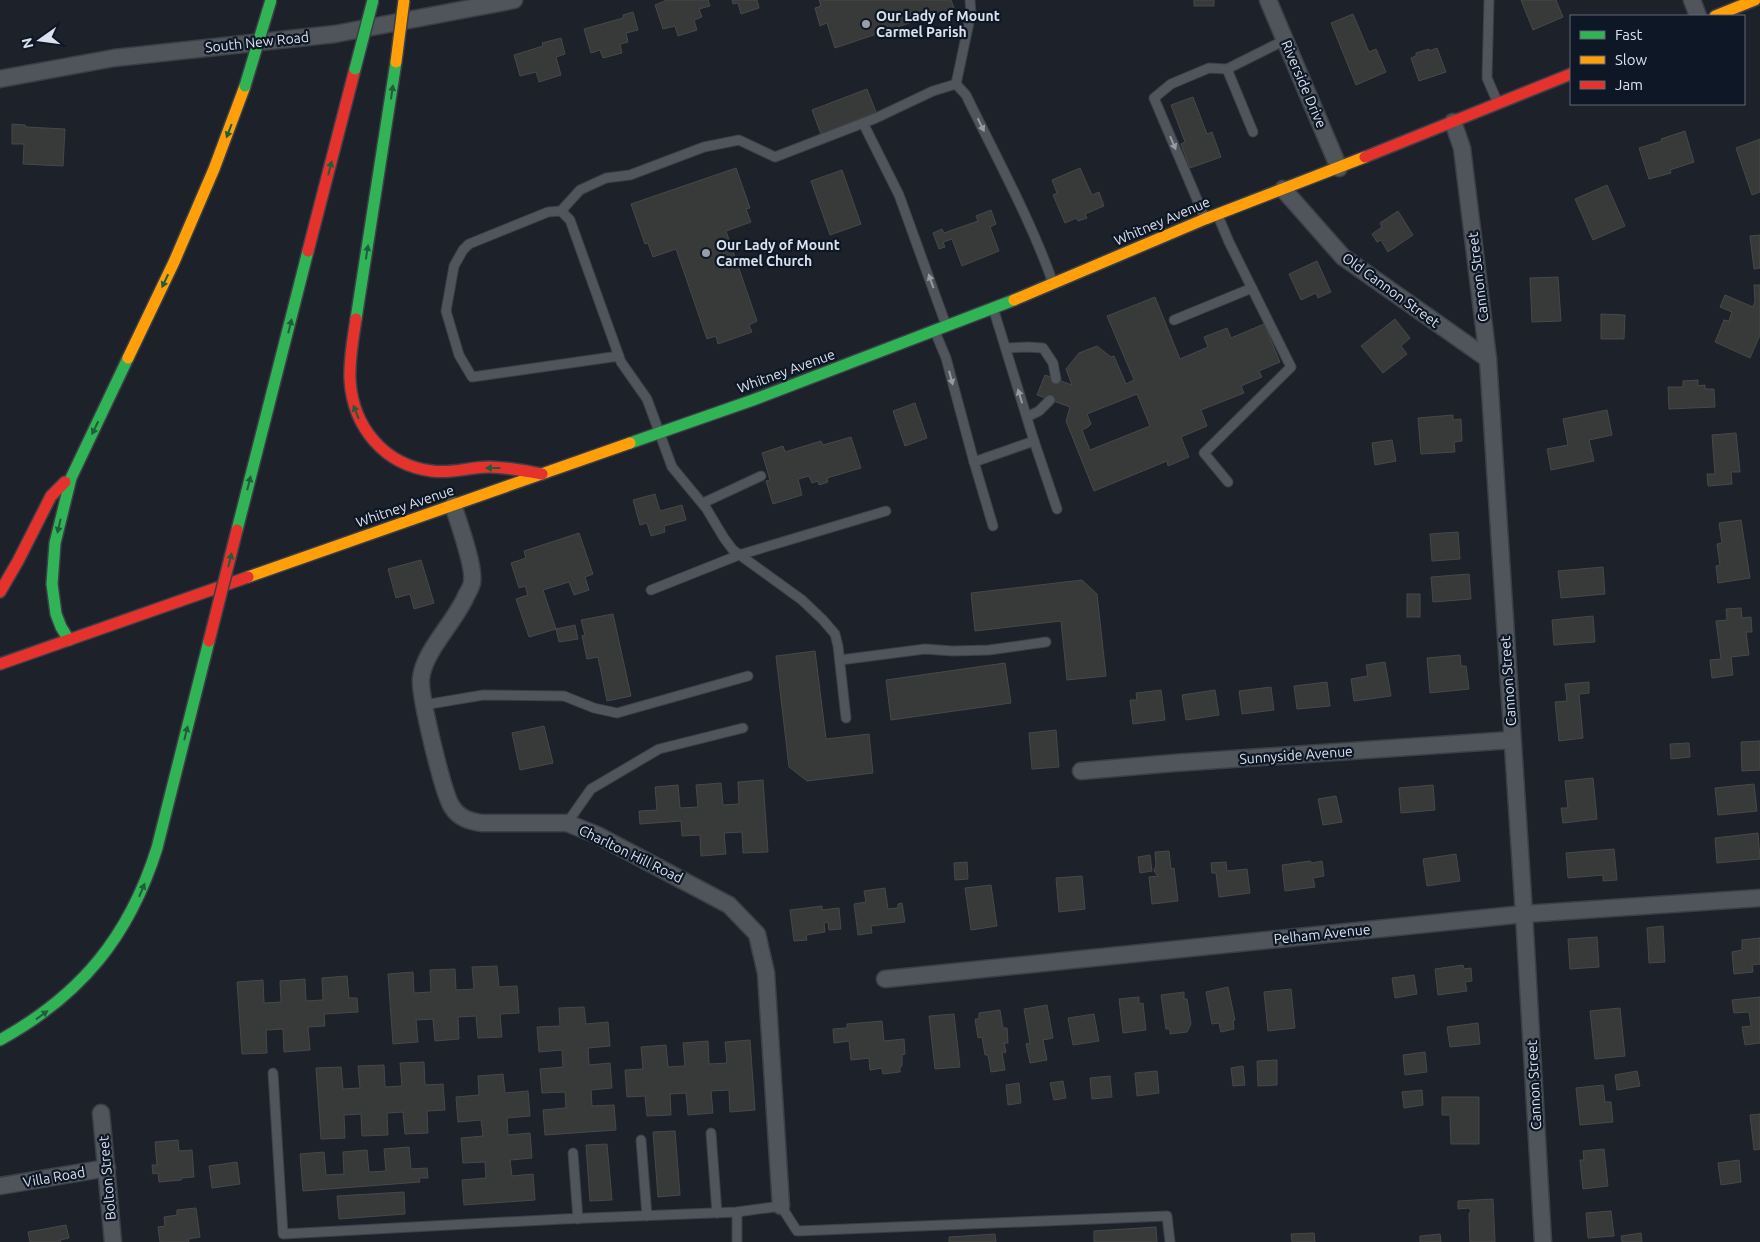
<svg xmlns="http://www.w3.org/2000/svg" width="1760" height="1242" font-family="Ubuntu,sans-serif">
<style>
.building{fill:#383939;stroke:#474848;fill-rule:evenodd}
.lines{fill:none;stroke-linecap:round;stroke-linejoin:round}
.lane-casing{stroke:#3b3f46;stroke-width:11}
.street-casing{stroke:#3b3f46;stroke-width:19}
.fast-casing{stroke:#3b3f46;stroke-width:14}
.slow-casing{stroke:#3b3f46;stroke-width:14}
.jam-casing{stroke:#3b3f46;stroke-width:14}
.lane{stroke:#50555c;stroke-width:9}
.street{stroke:#50555c;stroke-width:16}
.fast{stroke:#30b455;stroke-width:11}
.slow{stroke:#ff9f0a;stroke-width:11}
.jam{stroke:#e5322d;stroke-width:11}
.fast-bridge-casing{stroke:#3b3f46;stroke-width:14;stroke-linecap:butt}
.slow-bridge-casing{stroke:#3b3f46;stroke-width:14;stroke-linecap:butt}
.jam-bridge-casing{stroke:#3b3f46;stroke-width:14;stroke-linecap:butt}
.fast-bridge{stroke:#30b455;stroke-width:11}
.slow-bridge{stroke:#ff9f0a;stroke-width:11}
.jam-bridge{stroke:#e5322d;stroke-width:11}
.oneway{fill:#1d5e3b}
.oneway2{fill:#969ca4}
.poi-dot{fill:#989fa9;stroke:#0e1726;stroke-width:2}
.labels{text-anchor:middle;dominant-baseline:central;stroke-width:4.5;stroke-linejoin:round;paint-order:stroke}
.poi-label{font-size:14px;font-weight:bold;fill:#dbe2ed;stroke:#0e1726;text-anchor:start}
.street-label{font-size:14px;fill:#dbe2ed;stroke:#0e1726}
</style>
<rect width="100%" height="100%" fill="#1d222a"/>
<g class="building">
<polygon points="667,0 708,0 710,6 699,9 702,17 694,20 697,30 678,36 675,26 663,29 655,5"/>
<polygon points="732,0 757,0 759,8 741,14 738,3 733,4"/>
<polygon points="819,0 951,0 954,8 835,48 827,23 820,26 815,8 821,6"/>
<rect x="1194" y="0" width="20" height="6"/>
<polygon points="1521,0 1556,0 1563,17 1533,30"/>
<polygon points="633,12 638,30 626,33 628,42 620,44 622,53 603,58 600,50 591,53 584,29 623,18 623,15"/>
<polygon points="1353,14 1369,52 1376,49 1386,72 1356,85 1331,23"/>
<polygon points="561,38 565,54 556,57 561,75 539,82 536,72 520,76 514,55 543,46 542,43"/>
<polygon points="1437,48 1446,72 1419,81 1411,58 1416,56 1416,53 1429,49 1429,51"/>
<polygon points="867,89 876,112 821,134 812,110"/>
<polygon points="1193,97 1207,134 1212,132 1221,157 1190,168 1181,144 1185,142 1171,105"/>
<polygon points="12,124 25,125 26,127 65,129 63,166 23,164 24,144 12,144"/>
<polygon points="1685,131 1694,162 1670,170 1671,173 1649,179 1639,148 1662,141 1661,139"/>
<polygon points="1760,139 1760,192 1752,195 1736,148"/>
<polygon points="736,168 750,208 746,209 751,222 726,231 757,321 749,325 752,332 718,344 716,336 707,339 676,249 653,257 648,243 645,244 631,204"/>
<polygon points="1080,168 1092,195 1099,192 1104,206 1085,214 1087,218 1078,221 1076,218 1065,223 1053,195 1057,193 1052,180"/>
<polygon points="842,170 861,224 830,235 811,181"/>
<polygon points="1607,185 1625,226 1593,240 1575,199"/>
<polygon points="991,210 996,224 990,227 999,251 962,266 952,239 943,242 945,247 939,249 933,233 942,229 944,233 978,221 976,216"/>
<polygon points="1398,211 1413,235 1388,252 1381,240 1377,242 1372,234 1382,227 1380,223"/>
<polygon points="1760,235 1760,268 1754,269 1750,236"/>
<polygon points="1317,261 1331,292 1318,298 1316,293 1301,300 1289,274"/>
<polygon points="1558,277 1561,321 1532,322 1530,278"/>
<polygon points="1754,285 1760,285 1760,335 1750,358 1715,342 1724,320 1729,321 1732,312 1720,307 1725,295 1753,307 1755,301"/>
<path d="M1155 297 1180 359 1208 347 1204 337 1227 328 1231 338 1264 324 1280 362 1259 371 1262 377 1241 386 1244 393 1201 410 1207 426 1181 437 1189 457 1168 466 1167 461 1094 491 1066 421 1070 407 1037 395 1045 375 1072 385 1066 369 1079 353 1097 346 1111 357 1114 356 1126 384 1134 380 1107 316ZM1137 394 1150 426 1090 450 1082 430 1088 427 1091 424 1087 414Z"/>
<polygon points="1601,314 1625,315 1624,339 1601,339"/>
<polygon points="1395,319 1410,338 1401,346 1407,354 1383,373 1361,346"/>
<polygon points="1698,380 1698,386 1705,385 1705,389 1714,389 1715,407 1669,409 1668,387 1683,387 1683,381"/>
<polygon points="915,403 927,438 905,446 893,411"/>
<polygon points="1607,410 1612,435 1589,440 1594,461 1551,470 1547,449 1568,445 1563,419"/>
<polygon points="1453,415 1453,420 1461,419 1462,441 1454,442 1455,452 1421,454 1418,418"/>
<polygon points="1736,433 1740,472 1731,472 1732,484 1708,486 1707,474 1715,474 1712,435"/>
<polygon points="851,437 861,468 827,478 828,482 819,485 818,481 812,483 809,476 798,479 802,495 773,504 766,481 770,480 762,453 783,446 785,452 821,441 823,445"/>
<polygon points="1392,440 1396,461 1375,465 1372,443"/>
<polygon points="655,494 660,511 682,505 686,520 664,526 665,532 651,536 647,523 640,525 633,500"/>
<polygon points="1741,520 1750,578 1718,583 1716,566 1720,565 1717,544 1722,543 1719,523"/>
<polygon points="1458,532 1460,559 1432,561 1430,534"/>
<polygon points="579,533 593,574 585,577 589,590 574,595 569,582 543,590 556,629 529,637 516,599 528,595 525,586 519,588 511,563 526,558 524,551"/>
<polygon points="421,560 434,603 414,609 410,594 396,598 388,569"/>
<polygon points="1603,567 1605,594 1561,598 1558,571"/>
<polygon points="1469,574 1471,599 1433,602 1431,577"/>
<polygon points="1082,580 1097,594 1106,676 1067,680 1061,621 975,631 971,593"/>
<rect x="1407" y="594" width="13" height="23"/>
<polygon points="1741,608 1742,618 1751,617 1752,632 1746,632 1749,655 1731,657 1733,675 1712,678 1710,660 1721,659 1716,621 1727,620 1726,609"/>
<polygon points="613,614 631,696 607,701 598,657 587,659 582,636 585,635 581,620"/>
<polygon points="1593,616 1595,642 1554,645 1552,620"/>
<polygon points="575,625 578,639 559,642 556,629"/>
<polygon points="815,651 826,739 869,734 873,773 807,781 789,767 776,656"/>
<polygon points="1460,655 1461,666 1466,666 1469,689 1430,693 1427,658"/>
<polygon points="1385,662 1391,696 1354,701 1351,679 1368,676 1366,665"/>
<polygon points="1005,663 1011,703 891,720 886,680"/>
<polygon points="1327,682 1330,706 1297,709 1294,686"/>
<polygon points="1589,682 1589,693 1579,694 1583,738 1559,741 1555,702 1567,701 1565,684"/>
<polygon points="1271,687 1274,710 1242,714 1239,691"/>
<polygon points="1161,690 1165,720 1133,724 1130,700 1137,700 1136,693"/>
<polygon points="1215,690 1219,715 1186,720 1182,695"/>
<polygon points="544,726 553,763 520,770 512,733"/>
<polygon points="1056,730 1059,767 1032,769 1029,733"/>
<polygon points="1760,741 1760,770 1742,771 1741,742"/>
<polygon points="1689,743 1690,757 1671,759 1670,744"/>
<polygon points="1593,778 1597,819 1563,823 1561,808 1568,808 1565,781"/>
<polygon points="763,780 768,852 743,853 742,832 724,833 726,854 701,856 700,835 682,836 681,821 640,824 639,811 657,810 655,787 678,785 680,808 698,807 696,785 721,783 723,805 739,804 738,782"/>
<polygon points="1754,784 1757,811 1718,815 1715,788"/>
<polygon points="1433,785 1435,810 1401,813 1399,788"/>
<polygon points="1336,796 1342,822 1323,825 1318,799"/>
<polygon points="1758,833 1760,859 1717,863 1715,838"/>
<polygon points="1614,849 1617,880 1603,881 1603,875 1568,878 1566,853"/>
<polygon points="1169,851 1171,869 1174,868 1178,901 1152,904 1149,877 1158,876 1154,871 1156,865 1155,852"/>
<polygon points="1456,854 1460,881 1427,886 1423,859"/>
<polygon points="1150,855 1152,871 1140,873 1138,857"/>
<polygon points="1310,861 1312,863 1322,861 1324,876 1313,878 1315,887 1285,891 1282,865"/>
<polygon points="967,862 968,879 955,880 954,863"/>
<polygon points="1226,862 1227,871 1247,869 1250,893 1219,897 1216,873 1212,873 1211,863"/>
<polygon points="1082,876 1085,909 1059,912 1056,878"/>
<polygon points="991,885 997,926 971,930 965,888"/>
<polygon points="885,888 888,909 898,908 898,904 902,903 905,922 871,926 872,933 858,935 854,904 866,902 864,891"/>
<polygon points="822,906 822,910 839,908 841,929 829,930 828,922 824,923 825,932 806,935 807,940 794,941 790,910"/>
<polygon points="1663,926 1665,962 1649,963 1647,928"/>
<polygon points="1597,937 1599,967 1570,969 1568,939"/>
<polygon points="1760,938 1760,964 1752,965 1753,972 1734,974 1732,952 1742,950 1742,940"/>
<polygon points="1463,965 1464,969 1471,968 1472,981 1465,982 1467,991 1438,995 1435,969"/>
<polygon points="497,966 499,987 517,986 519,1013 500,1014 502,1037 478,1038 476,1016 458,1017 459,1039 435,1041 433,1019 416,1020 418,1042 393,1044 388,974 413,972 414,993 431,992 430,970 455,969 456,990 474,989 472,967"/>
<polygon points="1414,975 1417,994 1395,998 1392,978"/>
<polygon points="347,976 349,998 357,998 358,1012 324,1014 325,1026 308,1027 310,1050 284,1052 283,1029 266,1030 267,1053 242,1054 237,982 263,980 264,1003 281,1002 280,981 305,979 306,1001 323,1000 322,978"/>
<polygon points="1228,987 1235,1020 1233,1020 1234,1029 1221,1032 1219,1023 1212,1024 1206,992"/>
<polygon points="1291,989 1295,1028 1268,1031 1264,992"/>
<polygon points="1184,992 1184,999 1187,999 1191,1024 1187,1032 1170,1034 1170,1029 1166,1029 1161,995"/>
<polygon points="1139,997 1139,1004 1143,1003 1146,1030 1123,1033 1119,999"/>
<polygon points="1760,997 1760,1043 1745,1045 1742,1027 1751,1026 1749,1012 1734,1013 1732,1000"/>
<polygon points="1047,1005 1053,1038 1043,1040 1047,1060 1030,1063 1026,1044 1030,1043 1024,1009"/>
<polygon points="584,1007 586,1024 608,1022 610,1046 588,1048 589,1065 610,1063 612,1088 591,1090 592,1106 614,1105 616,1130 545,1135 543,1110 566,1108 565,1092 542,1093 540,1069 563,1067 562,1050 539,1052 537,1027 560,1026 559,1008"/>
<polygon points="1620,1008 1625,1056 1595,1059 1590,1011"/>
<polygon points="1000,1010 1003,1028 1007,1028 1008,1043 1004,1043 1006,1052 1002,1053 1005,1070 991,1072 988,1055 985,1055 982,1037 978,1038 975,1019 979,1019 979,1013"/>
<polygon points="954,1014 960,1067 935,1069 929,1016"/>
<polygon points="1094,1014 1099,1041 1073,1045 1068,1018"/>
<polygon points="882,1021 884,1041 904,1039 905,1054 902,1055 902,1066 900,1067 900,1072 883,1074 882,1068 870,1070 869,1058 851,1060 849,1041 834,1043 833,1029 847,1028 847,1024"/>
<polygon points="1478,1023 1480,1044 1450,1047 1447,1027"/>
<polygon points="750,1040 755,1110 730,1112 729,1090 711,1091 713,1113 688,1115 686,1093 670,1094 671,1115 647,1116 645,1096 627,1097 625,1070 643,1069 641,1047 666,1045 668,1067 685,1066 683,1043 708,1041 709,1064 727,1063 725,1042"/>
<polygon points="1425,1052 1427,1072 1405,1075 1403,1055"/>
<polygon points="1277,1060 1277,1085 1258,1086 1257,1061"/>
<polygon points="424,1062 425,1085 443,1084 445,1110 427,1111 428,1133 405,1134 403,1112 387,1113 388,1135 362,1136 361,1114 344,1115 345,1138 321,1139 316,1068 341,1067 343,1089 360,1088 358,1066 384,1065 385,1087 402,1086 400,1063"/>
<polygon points="1243,1066 1245,1085 1233,1086 1231,1068"/>
<polygon points="1157,1071 1159,1093 1137,1096 1135,1073"/>
<polygon points="1637,1071 1640,1086 1617,1090 1615,1075"/>
<polygon points="503,1074 505,1093 528,1091 530,1116 507,1118 508,1135 530,1133 532,1158 510,1160 512,1176 533,1174 535,1200 464,1205 462,1180 486,1178 485,1162 463,1163 461,1138 483,1136 481,1120 458,1122 456,1097 479,1095 478,1076"/>
<polygon points="1110,1076 1112,1097 1092,1099 1090,1078"/>
<polygon points="1063,1081 1066,1098 1054,1100 1050,1083"/>
<polygon points="1019,1083 1021,1103 1008,1105 1006,1085"/>
<polygon points="1603,1085 1605,1102 1611,1102 1613,1122 1580,1125 1576,1088"/>
<polygon points="1422,1090 1423,1105 1404,1108 1402,1092"/>
<polygon points="1442,1097 1479,1097 1479,1144 1451,1144 1450,1115 1442,1115"/>
<polygon points="1760,1114 1760,1149 1754,1150 1750,1115"/>
<polygon points="675,1131 680,1195 658,1197 653,1132"/>
<polygon points="178,1140 179,1151 192,1150 194,1177 182,1178 181,1180 159,1182 158,1173 153,1174 152,1165 157,1165 155,1142"/>
<polygon points="607,1144 612,1200 590,1201 586,1145"/>
<polygon points="409,1147 411,1169 427,1168 428,1178 419,1178 420,1182 303,1191 300,1154 324,1152 326,1175 344,1174 343,1152 367,1150 369,1172 386,1171 384,1149"/>
<polygon points="1604,1149 1608,1186 1583,1189 1580,1160 1584,1160 1583,1151"/>
<polygon points="1739,1160 1741,1182 1721,1185 1718,1163"/>
<polygon points="237,1162 240,1184 212,1188 209,1166"/>
<polygon points="404,1192 405,1214 339,1219 337,1196"/>
<polygon points="1493,1199 1495,1242 1470,1242 1469,1214 1471,1211 1469,1208 1458,1209 1458,1201"/>
<polygon points="196,1208 200,1237 188,1239 189,1242 160,1242 158,1227 165,1226 164,1217 177,1215 177,1210"/>
<polygon points="1611,1211 1614,1236 1588,1238 1586,1213"/>
<polygon points="66,1225 69,1238 60,1240 61,1242 30,1242 28,1232"/>
<polygon points="1156,1227 1157,1242 1094,1242 1094,1231"/>
<polygon points="1314,1233 1315,1242 1292,1242 1291,1234"/>
<polygon points="1641,1233 1642,1242 1622,1242 1621,1236"/>
<polygon points="995,1234 996,1242 949,1242 949,1237"/>
<polygon points="1440,1234 1441,1242 1420,1242 1420,1236"/>
</g>
<g class="lines">
<defs>
<g id="lane">
<polyline points="1489,0 1487,78 1497,101"/>
<polyline points="1227,69 1253,132"/>
<path d="M956 84 966 95C996 157 1030 218 1053 283"/>
<polyline points="956,84 971,13 970,0"/>
<polyline points="863,123 899,195 946,325"/>
<polyline points="561,211 580,190 606,178 630,175 704,147 739,140 775,157 876,118 933,91 956,84"/>
<polyline points="1204,216 1154,98 1171,84 1209,68 1227,69 1285,40"/>
<polyline points="1218,216 1229,242 1291,367 1204,453 1228,482"/>
<polyline points="1174,320 1252,288"/>
<polyline points="936,334 946,358 974,462 1034,441 994,311"/>
<polyline points="1006,348 1028,347 1043,348 1053,363 1056,379"/>
<polyline points="619,356 472,377 459,355 446,311 454,266 463,250 469,244 548,212 561,211 570,220 621,362 647,399 672,467 706,508 724,538 733,550 802,600 823,620 835,634 838,646 846,718"/>
<polyline points="1027,417 1039,411 1050,400"/>
<polyline points="1034,441 1057,509"/>
<polyline points="974,462 993,526"/>
<polyline points="703,503 761,476"/>
<polyline points="651,590 739,555 886,511"/>
<polyline points="840,660 925,649 953,651 989,650 1046,642"/>
<polyline points="424,705 483,695 564,696 594,708 617,713 748,676"/>
<polyline points="567,823 591,789 659,749 743,728"/>
<polyline points="273,1073 283,1234 563,1219 737,1212 781,1206 797,1231 1167,1216 1170,1242"/>
<polyline points="711,1133 717,1213"/>
<polyline points="641,1140 647,1216"/>
<polyline points="573,1153 578,1219"/>
<polyline points="737,1242 737,1212"/>
</g>
<g id="street">
<polyline points="1268,0 1339,168"/>
<polyline points="1692,0 1698,16"/>
<polyline points="0,79 114,58 335,34 514,0"/>
<polyline points="1453,122 1462,148 1488,359 1524,914 1543,1242"/>
<polyline points="1283,189 1343,257 1488,359"/>
<path d="M453 505C458 521 475 567 472 582 472 586 468 592 466 596 455 622 424 651 421 678 419 694 443 793 452 807 459 818 469 821 481 823H567L597 835 729 905 757 934 766 973 781 1206"/>
<polyline points="1081,771 1174,763 1512,740"/>
<polyline points="885,979 1524,914 1760,898"/>
<polyline points="101,1113 113,1242"/>
<polyline points="0,1186 107,1168"/>
</g>
<g id="fast">
<polyline points="356,319 396,62"/>
<polyline points="630,443 753,400 1014,300"/>
<polyline points="237,530 308,251"/>
<polyline points="69,640 61,627 56,614 52,584 55,543 71,478 128,358"/>
<path d="M0 1040C81 995 129 937 157 848L209 641"/>
</g>
<g id="slow">
<polyline points="1715,16 1755,0"/>
<polyline points="1014,300 1205,219 1365,157"/>
<polyline points="128,358 174,262 214,169 245,86"/>
<polyline points="248,577 630,443"/>
</g>
<g id="jam">
<polyline points="1365,157 1571,74"/>
<polyline points="308,251 355,69"/>
<path d="M356 319C353 339 349 359 350 380 353 427 384 465 432 471 451 474 470 467 489 467 507 467 525 471 542 474"/>
<polyline points="0,592 18,561 51,496 65,482"/>
<polyline points="0,664 248,577"/>
</g>
</defs>
<use href="#lane" class="lane-casing"/>
<use href="#street" class="street-casing"/>
<use href="#fast" class="fast-casing"/>
<use href="#slow" class="slow-casing"/>
<use href="#jam" class="jam-casing"/>
<use href="#lane" class="lane"/>
<use href="#street" class="street"/>
<use href="#fast" class="fast"/>
<use href="#slow" class="slow"/>
<use href="#jam" class="jam"/>
<defs>
<g id="fast-bridge">
<polyline points="355,69 373,0"/>
<polyline points="245,86 271,0"/>
</g>
<polyline id="slow-bridge" points="396,62 404,0"/>
<polyline id="jam-bridge" points="209,641 237,530"/>
</defs>
<use href="#fast-bridge" class="fast-bridge-casing"/>
<use href="#slow-bridge" class="slow-bridge-casing"/>
<use href="#jam-bridge" class="jam-bridge-casing"/>
<use href="#fast-bridge" class="fast-bridge"/>
<use href="#slow-bridge" class="slow-bridge"/>
<use href="#jam-bridge" class="jam-bridge"/>
</g>
<defs><path id="oneway-solid" d="M-6-.8H1V-3.2L6.5 0L1 3.2V.8H-6Z" transform="scale(1.25)"/></defs>
<g class="oneway">
<use href="#oneway-solid" transform="translate(392 92) rotate(-82)"/>
<use href="#oneway-solid" transform="translate(229 131) rotate(111)"/>
<use href="#oneway-solid" transform="translate(330 168) rotate(-76)"/>
<use href="#oneway-solid" transform="translate(367 252) rotate(-81)"/>
<use href="#oneway-solid" transform="translate(165 281) rotate(115)"/>
<use href="#oneway-solid" transform="translate(290 326) rotate(-76)"/>
<use href="#oneway-solid" transform="translate(356 412) rotate(-112)"/>
<use href="#oneway-solid" transform="translate(95 428) rotate(116)"/>
<use href="#oneway-solid" transform="translate(493 468) rotate(-180)"/>
<use href="#oneway-solid" transform="translate(249 483) rotate(-76)"/>
<use href="#oneway-solid" transform="translate(59 526) rotate(103)"/>
<use href="#oneway-solid" transform="translate(230 560) rotate(-76)"/>
<use href="#oneway-solid" transform="translate(186 733) rotate(-76)"/>
<use href="#oneway-solid" transform="translate(142 890) rotate(-67)"/>
<use href="#oneway-solid" transform="translate(42 1015) rotate(-36)"/>
</g>
<g class="oneway2">
<use href="#oneway-solid" transform="translate(981 125) rotate(64)"/>
<use href="#oneway-solid" transform="translate(1173 143) rotate(67)"/>
<use href="#oneway-solid" transform="translate(931 281) rotate(-110)"/>
<use href="#oneway-solid" transform="translate(951 378) rotate(75)"/>
<use href="#oneway-solid" transform="translate(1020 396) rotate(-107)"/>
</g>
<g class="poi-dot">
<circle cx="866" cy="24" r="5"/>
<circle cx="706" cy="253" r="5"/>
</g>
<g class="labels">
<g class="poi-label">
<text x="876" y="16">Our Lady of Mount<tspan x="876" dy="16">Carmel Parish</tspan></text>
<text x="716" y="245">Our Lady of Mount<tspan x="716" dy="16">Carmel Church</tspan></text>
</g>
<g class="street-label">
<text transform="translate(257 42) rotate(-6)">South New Road</text>
<text transform="translate(1304 84) rotate(67)">Riverside Drive</text>
<text transform="translate(1162 221) rotate(-23)">Whitney Avenue</text>
<text transform="translate(1478 277) rotate(-97)">Cannon Street</text>
<text transform="translate(1391 290) rotate(36)">Old Cannon Street</text>
<text transform="translate(786 371) rotate(-20)">Whitney Avenue</text>
<text transform="translate(405 506) rotate(-19)">Whitney Avenue</text>
<text transform="translate(1508 681) rotate(-94)">Cannon Street</text>
<text transform="translate(1296 755) rotate(-4)">Sunnyside Avenue</text>
<text transform="translate(631 854) rotate(26)">Charlton Hill Road</text>
<text transform="translate(1322 934) rotate(-6)">Pelham Avenue</text>
<text transform="translate(1534 1085) rotate(-93)">Cannon Street</text>
<text transform="translate(54 1177) rotate(-10)">Villa Road</text>
<text transform="translate(107 1178) rotate(-95)">Bolton Street</text>
</g>
</g>
<rect x="1570" y="15" width="175" height="90" fill="#0e1726" stroke="#606876"/>
<rect x="1580" y="31" width="25" height="8" fill="#30b455" stroke="#606876"/>
<text x="1615" y="40" font-size="15" fill="#dbe2ed">Fast</text>
<rect x="1580" y="56" width="25" height="8" fill="#ff9f0a" stroke="#606876"/>
<text x="1615" y="65" font-size="15" fill="#dbe2ed">Slow</text>
<rect x="1580" y="81" width="25" height="8" fill="#e5322d" stroke="#606876"/>
<text x="1615" y="90" font-size="15" fill="#dbe2ed">Jam</text>
<g transform="translate(40 40) rotate(256)" stroke="#0e1726" stroke-width="4" paint-order="stroke">
<path d="M0-4L9 19L0 12L-9 19Z" fill="#dbe2ed"/>
<text y="-8" font-size="14" font-weight="bold" text-anchor="middle" fill="#dbe2ed">N</text>
</g>
</svg>
